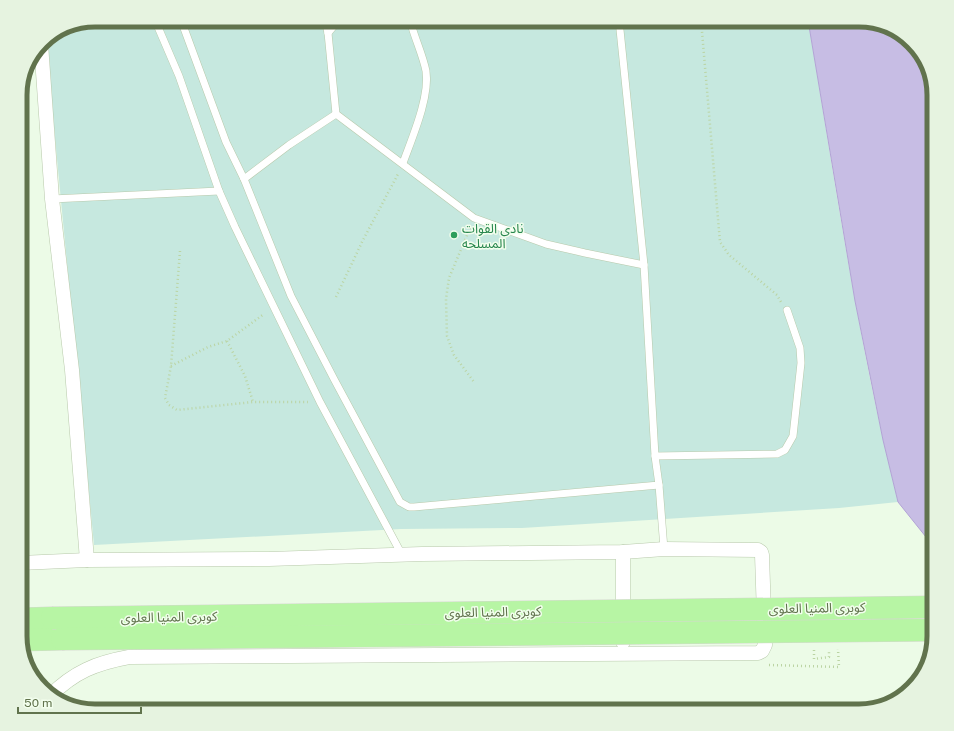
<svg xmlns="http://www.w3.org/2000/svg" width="954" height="731" font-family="'Public Sans','Noto Sans Arabic',sans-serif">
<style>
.green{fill:#c6e8df}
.water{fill:#c7bde4;stroke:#b2a3d5}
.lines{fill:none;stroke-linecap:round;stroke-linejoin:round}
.service-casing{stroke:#b8c9ab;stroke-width:8}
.minor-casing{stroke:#b8c9ab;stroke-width:15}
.primary-casing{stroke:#d3d8cd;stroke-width:23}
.path{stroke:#bbd4a3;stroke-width:2.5;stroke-dasharray:1 3;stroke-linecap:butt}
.service{stroke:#fff;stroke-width:7}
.minor{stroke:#fff;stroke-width:14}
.primary{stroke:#b7f5a4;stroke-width:22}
.primary-bridge-casing{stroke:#d3d8cd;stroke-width:23;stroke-linecap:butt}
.primary-bridge{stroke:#b7f5a4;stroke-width:22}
.leisure-dot{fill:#2e9e5b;stroke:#f2feed;stroke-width:1.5}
.labels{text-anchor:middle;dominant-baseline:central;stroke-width:3;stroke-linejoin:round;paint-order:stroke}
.leisure-label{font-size:13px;fill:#27864d;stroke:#f2feed;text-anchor:start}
.street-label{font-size:13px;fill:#61734d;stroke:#f2feed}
.rim{fill:none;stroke:#61734d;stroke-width:5}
</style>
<rect width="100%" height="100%" fill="#ecfbe7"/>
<path class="green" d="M95 20H808C835 181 858 344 898 502L839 508 522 528 401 529 94 545 53 117 47 38Z"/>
<polygon class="water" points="808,20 860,20 905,36 926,61 934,94 934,547 898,502 883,440 855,301"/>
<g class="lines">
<defs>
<g id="service">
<polyline points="155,20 179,76 219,191 235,227 320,402 402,555"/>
<polyline points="181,20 226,142 244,179 291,296 334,379 400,502 409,507 414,507 659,485 655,456 644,265 619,20"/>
<polyline points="325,20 328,33 336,114 474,218 546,244 585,253 644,265"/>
<polyline points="328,33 339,20"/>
<path d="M403 163C412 138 430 97 426 71 423 56 416 41 412 27L408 20"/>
<polyline points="244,179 289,145 336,114"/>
<polyline points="52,199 219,191"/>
<polyline points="655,456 777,454 785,450 793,436 801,363 800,348 787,310"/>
<polyline points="659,485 664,549"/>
</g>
<g id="minor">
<polyline points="41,44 52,199 72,370 87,560"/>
<path d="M20 563 87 560 269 559 422 554 623 552 664 549 758 550 761 552 762 555 765 645 762 651 758 653 129 657C96 663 74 672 50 696"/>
<polyline points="623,642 623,552"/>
</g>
<g id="primary">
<polyline points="20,619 52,618"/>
<polyline points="20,640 62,639"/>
</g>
</defs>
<use href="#service" class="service-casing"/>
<use href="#minor" class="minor-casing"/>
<use href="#primary" class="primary-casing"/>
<g class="path">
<polyline points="701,20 720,242 729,255 777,295 781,302"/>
<polyline points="470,228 449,278 446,299 447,336 454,355 474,382"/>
<polyline points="180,251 171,366 165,398 169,405 177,410 253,402 308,402"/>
<polyline points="336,297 363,240 398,174"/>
<polyline points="227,341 245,376 253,402"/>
<polyline points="171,366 208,347 227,341 264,314"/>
<polyline points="814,650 814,659 829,657 829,650"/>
<polyline points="769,665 839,667 838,649"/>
</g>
<use href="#service" class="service"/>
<use href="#minor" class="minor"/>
<use href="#primary" class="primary"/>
<defs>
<g id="primary-bridge">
<polyline points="52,618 934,607"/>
<polyline points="62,639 934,630"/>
</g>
</defs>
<use href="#primary-bridge" class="primary-bridge-casing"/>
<use href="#primary-bridge" class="primary-bridge"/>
</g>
<circle class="leisure-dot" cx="454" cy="235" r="4"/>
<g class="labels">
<g class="leisure-label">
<text x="462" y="228">نادى القوات<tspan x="462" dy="15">المسلحه</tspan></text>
</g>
<g class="street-label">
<text transform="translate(817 608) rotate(-1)">كوبرى المنيا العلوى</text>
<text transform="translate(493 612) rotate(-1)">كوبرى المنيا العلوى</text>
<text transform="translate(169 617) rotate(-1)">كوبرى المنيا العلوى</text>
</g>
</g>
<path d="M0 0H954V731H0ZM95 27H859A68 68 0 0 1 927 95V636A68 68 0 0 1 859 704H95A68 68 0 0 1 27 636V95A68 68 0 0 1 95 27Z" fill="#e6f3e0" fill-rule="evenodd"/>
<path class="rim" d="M95 27H859A68 68 0 0 1 927 95V636A68 68 0 0 1 859 704H95A68 68 0 0 1 27 636V95A68 68 0 0 1 95 27Z"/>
<path d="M18 707v6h123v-6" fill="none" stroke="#61734d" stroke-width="2"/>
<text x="24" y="707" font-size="12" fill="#61734d" stroke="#f2feed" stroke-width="3" paint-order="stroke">50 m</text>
</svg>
